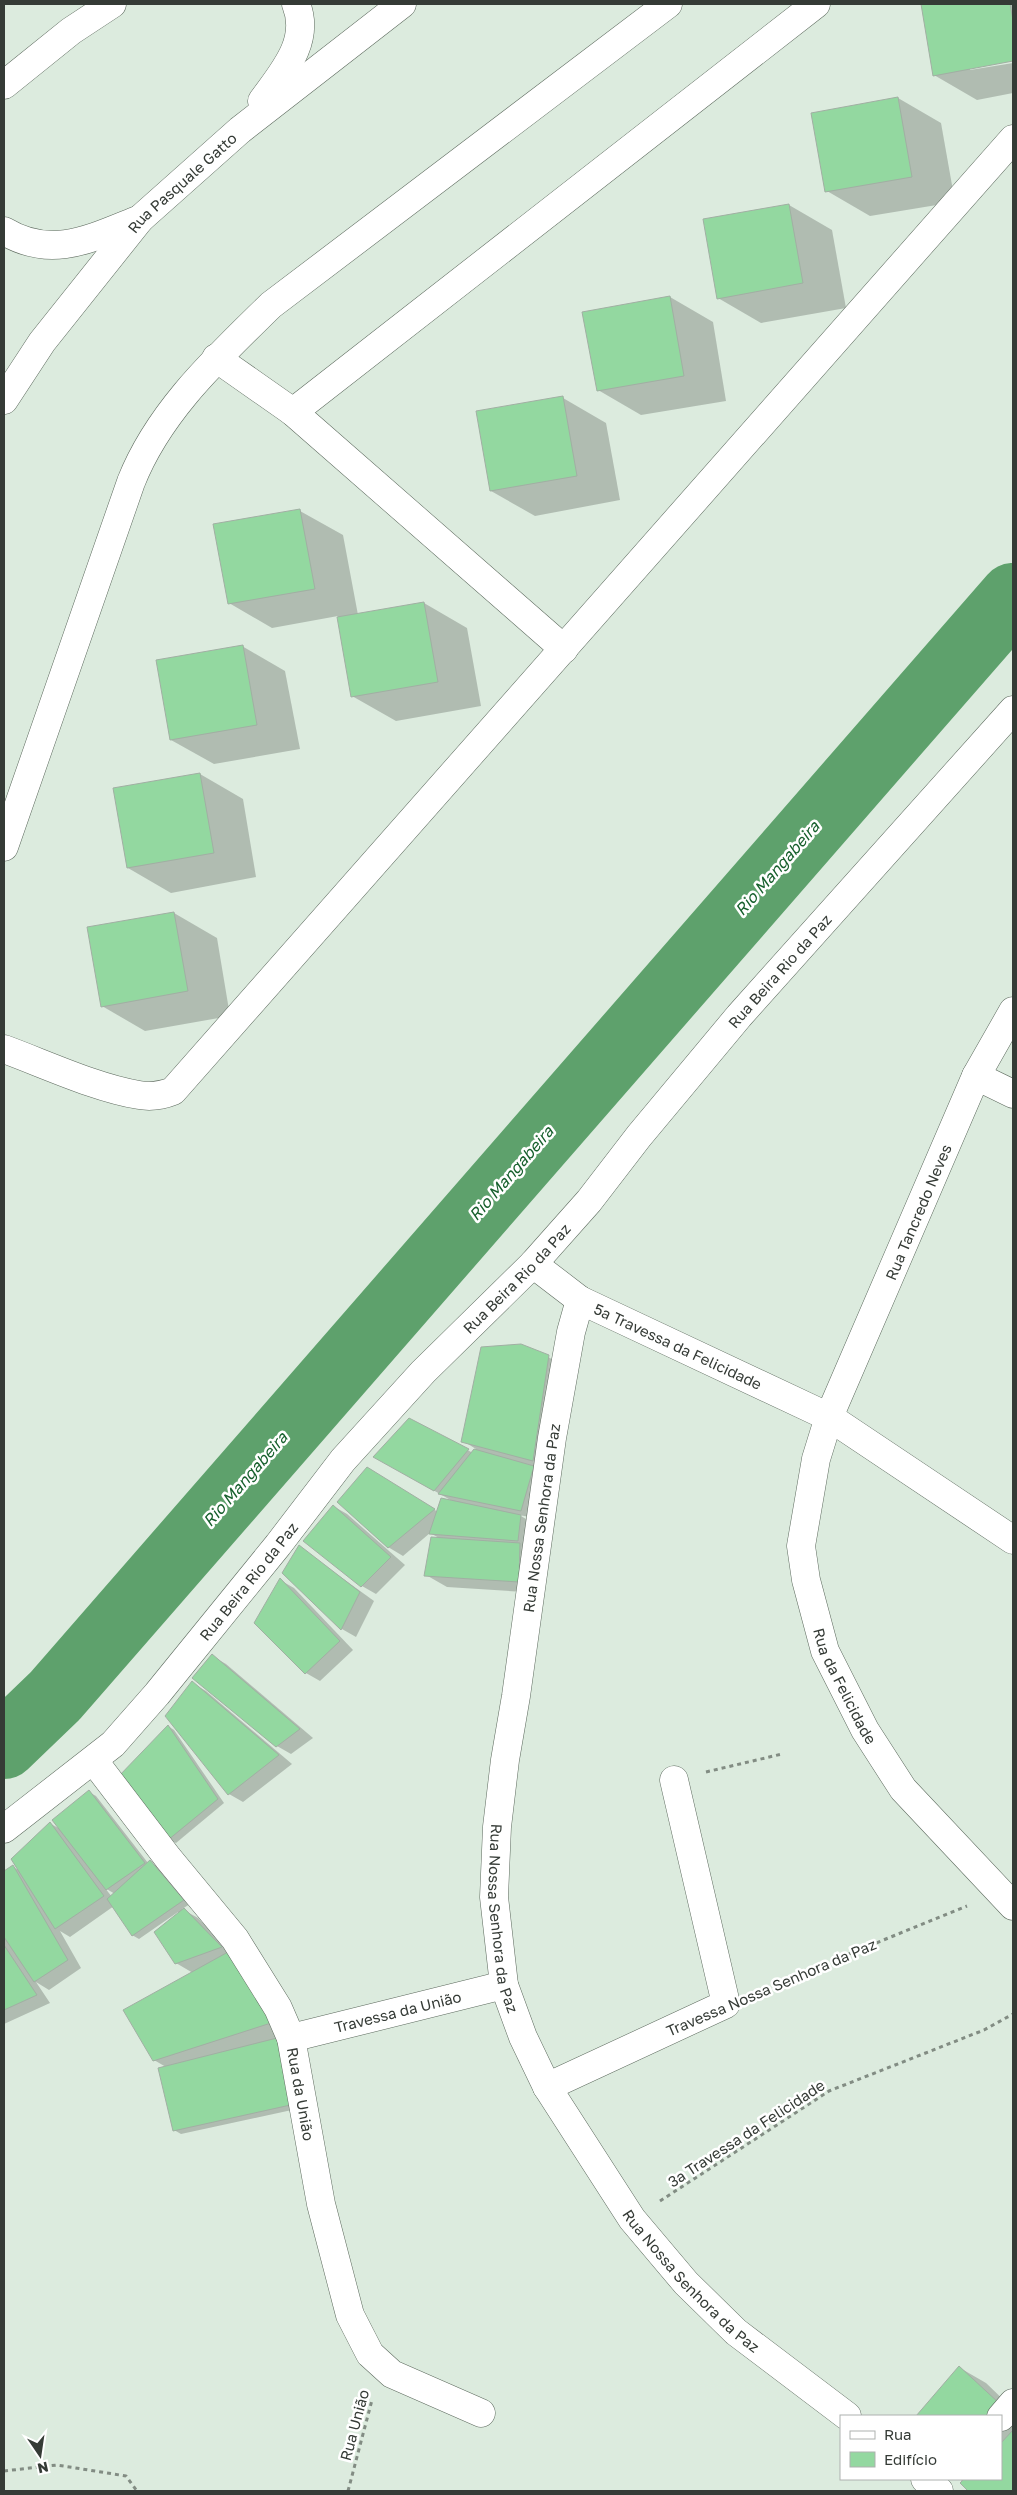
<svg xmlns="http://www.w3.org/2000/svg" width="1017" height="2495" font-family="'Golos Text',sans-serif">
<style>
.shadow{fill:#0003;fill-rule:evenodd}
.lines{fill:none;stroke-linecap:round;stroke-linejoin:round}
.river{stroke:#5ea16c;stroke-width:68}
.building{fill:#93d8a0;stroke:#a1afa3}
.minor-casing{stroke:#5d6a5e;stroke-width:29}
.path{stroke:#828c83;stroke-width:3;stroke-dasharray:4 4;stroke-linecap:butt}
.minor{stroke:#fff;stroke-width:28}
.labels{text-anchor:middle;dominant-baseline:central;stroke-width:5;stroke-linejoin:round;paint-order:stroke}
.street-label{font-size:15px;fill:#353b36;stroke:#fff}
.water-label{font-size:16px;font-style:italic;fill:#17602d;stroke:#fff}
</style>
<rect width="100%" height="100%" fill="#dcebde"/>
<g class="shadow">
<polygon points="922,4 1013,4 1013,60 970,68 970,70 1013,63 1013,93 977,100 934,75"/>
<polygon points="898,98 941,123 955,202 870,216 827,191"/>
<polygon points="789,205 832,230 846,308 761,323 718,298"/>
<polygon points="670,297 713,322 726,401 641,415 598,390"/>
<polygon points="563,398 606,423 620,500 535,516 491,491"/>
<polygon points="300,511 343,535 358,615 424,603 467,628 481,706 396,721 352,696 338,616 272,628 229,603"/>
<polygon points="242,646 285,671 300,749 214,764 171,740"/>
<polygon points="200,774 243,799 256,877 171,893 128,868"/>
<polygon points="174,913 217,938 230,1016 145,1031 102,1006"/>
<polygon points="548,1357 569,1369 534,1468 548,1476 535,1518 519,1515 535,1524 539,1593 447,1587 426,1575 441,1539 430,1533 403,1556 388,1547 381,1477 438,1512 454,1502 375,1457 409,1419 473,1453 476,1449 463,1441"/>
<polygon points="333,1506 347,1514 405,1565 376,1594 362,1586"/>
<polygon points="299,1547 374,1601 356,1637 342,1629 284,1573"/>
<polygon points="280,1580 294,1588 353,1650 320,1681 306,1673"/>
<polygon points="212,1656 226,1664 313,1738 291,1754 277,1746"/>
<polygon points="192,1683 206,1691 292,1764 243,1802 229,1794"/>
<polygon points="168,1726 174,1730 224,1803 176,1843 169,1839"/>
<path d="M89 1792 96 1796 148 1863 150 1862 157 1866 190 1904 182 1909 198 1918 235 1956 291 2035 301 2108 181 2134 174 2130 166 2067 154 2060 193 1973 176 1963 178 1912 139 1939 132 1935 114 1906 70 1937 60 1931 81 1968 49 1990 36 1982 50 2003 4 2024V1872L13 1867 20 1871 51 1824 62 1830ZM105 1888 115 1894 112 1897Z"/>
<polygon points="960,2368 986,2383 1013,2409 1013,2491 970,2491 960,2479 1001,2479 1001,2416 917,2416"/>
</g>
<g class="lines">
<polyline class="river" points="4,1745 55,1696 1013,597"/>
</g>
<g class="building">
<polygon points="921,4 1010,4 1013,20 1013,61 933,76"/>
<polygon points="898,97 912,177 825,192 811,113"/>
<polygon points="789,204 803,283 717,299 703,219"/>
<polygon points="670,296 684,376 597,391 582,312"/>
<polygon points="563,396 577,476 490,491 476,411"/>
<polygon points="300,509 315,589 228,604 213,524"/>
<polygon points="424,602 438,682 351,697 337,617"/>
<polygon points="243,645 257,725 170,740 156,660"/>
<polygon points="200,773 214,853 127,868 113,788"/>
<polygon points="174,912 188,991 101,1007 87,927"/>
<polygon points="521,1344 549,1355 533,1461 461,1442 481,1347"/>
<polygon points="409,1418 469,1449 434,1491 373,1457"/>
<polygon points="474,1449 534,1466 521,1511 438,1494"/>
<polygon points="367,1467 435,1509 388,1548 337,1502"/>
<polygon points="441,1498 521,1515 518,1541 429,1534"/>
<polygon points="333,1505 391,1557 361,1587 303,1541"/>
<polygon points="431,1537 520,1543 519,1582 424,1576"/>
<polygon points="299,1545 360,1592 341,1630 282,1573"/>
<polygon points="280,1578 340,1641 305,1674 254,1623"/>
<polygon points="212,1654 300,1729 276,1747 192,1678"/>
<polygon points="192,1681 279,1755 228,1795 165,1716"/>
<polygon points="168,1725 218,1799 168,1840 118,1777"/>
<polygon points="89,1790 145,1863 106,1890 52,1820"/>
<polygon points="50,1822 104,1896 55,1929 11,1859"/>
<polygon points="150,1860 184,1900 132,1936 107,1899"/>
<polygon points="13,1865 68,1960 34,1982 4,1937 4,1871"/>
<polygon points="184,1908 222,1947 175,1964 154,1932"/>
<polygon points="4,1945 37,1995 4,2010"/>
<polygon points="228,1952 271,2023 153,2061 123,2010"/>
<polygon points="281,2037 295,2104 173,2131 158,2068"/>
<polygon points="959,2366 1000,2404 988,2416 916,2416"/>
<polygon points="1013,2430 1013,2491 968,2491 960,2483 964,2479 1001,2479 1001,2443"/>
</g>
<g class="lines">
<defs>
<g id="minor">
<polyline points="4,85 71,31 112,4"/>
<path d="M262 101C283 72 311 41 296 4"/>
<path d="M4 231C52 260 92 238 140 219"/>
<polyline points="216,358 293,412 816,4"/>
<path id="s1" d="M4 400 42 342 140 219 240 130 402 4"/>
<polyline points="293,412 564,649"/>
<path d="M4 847 131 482C159 411 217 358 271 305L668 4"/>
<path id="s2" d="M1013 1011 976 1076 829 1417 816 1459 801 1546 806 1580 825 1651 865 1730 903 1789 1013 1906"/>
<path d="M4 1049C45 1064 96 1088 139 1095 150 1097 163 1095 173 1091L1013 139"/>
<polyline points="976,1076 1013,1094"/>
<polyline points="533,1264 580,1300 829,1417 1013,1540"/>
<path id="s3" d="M580 1300 571 1332 552 1438 516 1696 505 1760 497 1827 494 1897 504 1985 523 2037 547 2087 632 2219 686 2283 736 2332 847 2416"/>
<path id="s4" d="M94 1761 168 1858 235 1939 278 2008 291 2038 321 2204 350 2315 370 2354 392 2374 481 2413"/>
<path id="s5" d="M4 1829 113 1744 157 1694 278 1545 343 1460 423 1372 533 1264 589 1201 639 1136 739 1016 1013 710"/>
<path id="s6" d="M291 2038 504 1985"/>
<polyline points="547,2087 726,2004 674,1780"/>
<polyline points="1001,2417 1013,2403"/>
<polyline points="925,2479 939,2491"/>
</g>
</defs>
<use href="#minor" class="minor-casing"/>
<g class="path">
<polyline points="706,1772 782,1754"/>
<polyline points="758,1991 967,1906"/>
<polyline points="660,2201 829,2091 984,2030 1013,2014"/>
<polyline points="4,2471 57,2465 126,2476 137,2491"/>
<polyline points="348,2491 372,2400"/>
</g>
<use href="#minor" class="minor"/>
</g>
<g class="labels">
<g class="street-label">
<text stroke="none"><textPath href="#s1" startOffset="282">Rua Pasquale Gatto</textPath></text>
<text stroke="none"><textPath href="#s5" startOffset="1160">Rua Beira Rio da Paz</textPath></text>
<text transform="translate(918 1212) rotate(-67)">Rua Tancredo Neves</text>
<text stroke="none"><textPath href="#s5" startOffset="755">Rua Beira Rio da Paz</textPath></text>
<text transform="translate(678 1346) rotate(25)">5ª Travessa da Felicidade</text>
<text transform="translate(541 1518) rotate(-82)">Rua Nossa Senhora da Paz</text>
<text stroke="none"><textPath href="#s5" startOffset="350">Rua Beira Rio da Paz</textPath></text>
<text stroke="none"><textPath href="#s2" startOffset="726">Rua da Felicidade</textPath></text>
<text stroke="none"><textPath href="#s3" startOffset="626">Rua Nossa Senhora da Paz</textPath></text>
<text transform="translate(771 1987) rotate(-23)">Travessa Nossa Senhora da Paz</text>
<text stroke="none"><textPath href="#s6" startOffset="110">Travessa da União</textPath></text>
<text stroke="none"><textPath href="#s4" startOffset="398">Rua da União</textPath></text>
<text transform="translate(746 2133) rotate(-33)">3ª Travessa da Felicidade</text>
<text stroke="none"><textPath href="#s3" startOffset="1046">Rua Nossa Senhora da Paz</textPath></text>
<text transform="translate(354 2425) rotate(-75)">Rua União</text>
</g>
<g class="water-label">
<text transform="translate(777 868) rotate(-49)">Rio Mangabeira</text>
<text transform="translate(511 1173) rotate(-49)">Rio Mangabeira</text>
<text transform="translate(245 1479) rotate(-49)">Rio Mangabeira</text>
</g>
</g>
<rect width="1017" height="2495" fill="none" stroke="#353b36" stroke-width="10"/>
<rect x="840" y="2415" width="162" height="65" fill="#ffffff" stroke="#aeb1af"/>
<rect x="850" y="2431" width="25" height="8" fill="#ffffff" stroke="#aeb1af"/>
<text x="884" y="2440" font-size="15" fill="#353b36">Rua</text>
<rect x="850" y="2452" width="25" height="15" fill="#93d8a0" stroke="#aeb1af"/>
<text x="884" y="2465" font-size="15" fill="#353b36">Edifício</text>
<g transform="translate(40 2455) rotate(167)" stroke="#ffffff" stroke-width="4" paint-order="stroke">
<path d="M0-4L9 19L0 12L-9 19Z" fill="#353b36"/>
<text y="-8" font-size="14" font-weight="bold" text-anchor="middle" fill="#353b36">N</text>
</g>
</svg>
